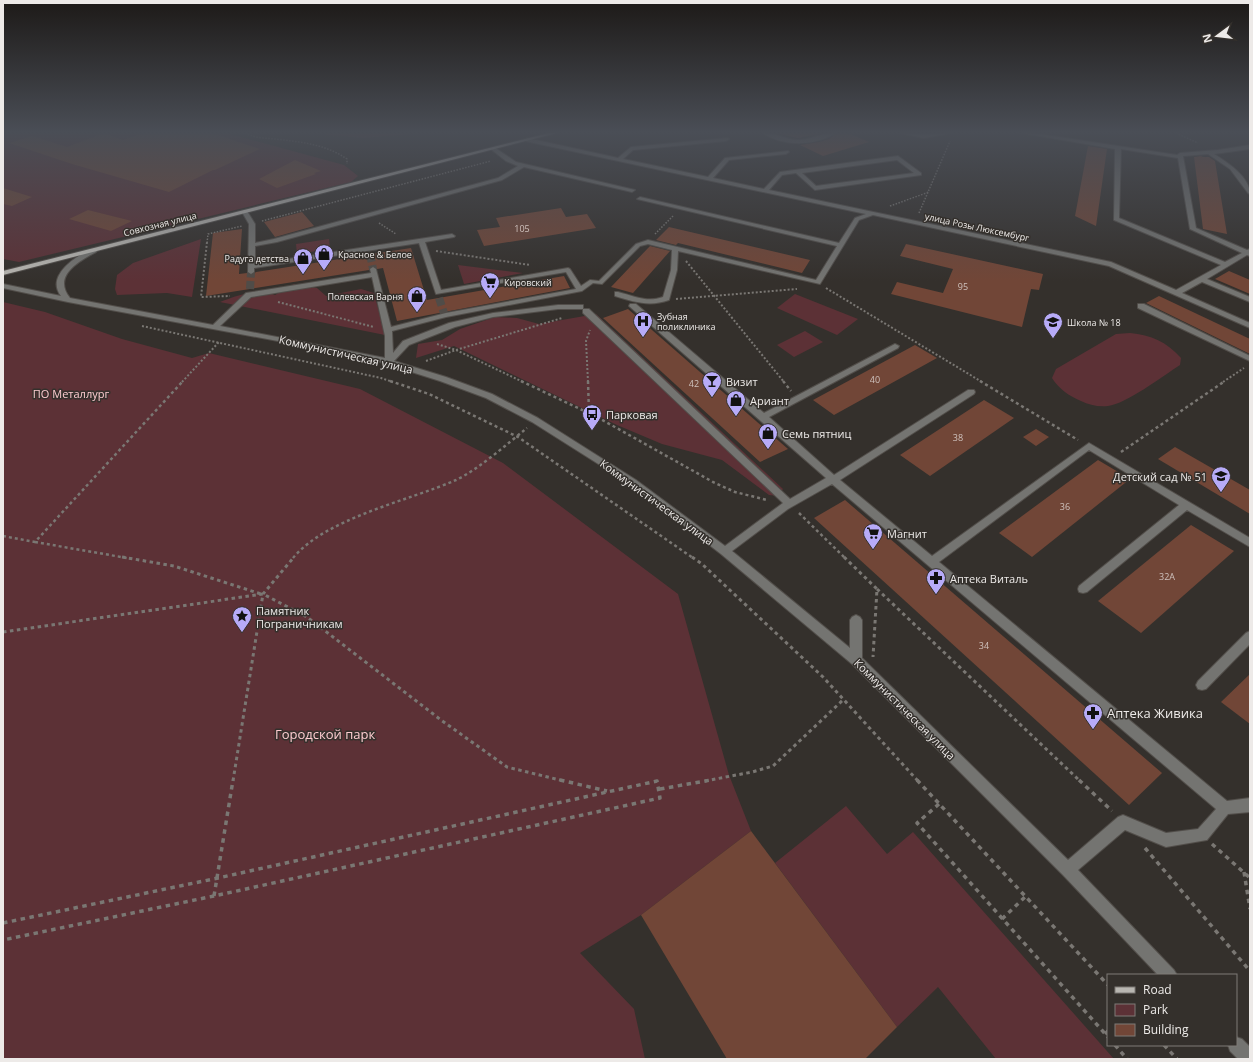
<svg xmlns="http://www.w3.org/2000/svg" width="1253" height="1062" font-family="'Open Sans',sans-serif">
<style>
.green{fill:#5c3136}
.building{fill:#714637}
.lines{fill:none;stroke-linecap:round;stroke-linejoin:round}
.minor-tunnel{stroke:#504c48;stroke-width:8;stroke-dasharray:8 3.5;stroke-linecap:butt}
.minor-casing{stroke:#524e4a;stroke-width:2}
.major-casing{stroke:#524e4a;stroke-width:2}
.path-far4{stroke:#7a7773;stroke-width:1.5;stroke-dasharray:1.5 1.5;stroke-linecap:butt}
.path-far3{stroke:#7a7773;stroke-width:2;stroke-dasharray:2 2;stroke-linecap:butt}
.path-far2{stroke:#7a7773;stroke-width:2.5;stroke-dasharray:3 3;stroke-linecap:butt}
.path-far1{stroke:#7a7773;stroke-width:3;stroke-dasharray:3.5 3.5;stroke-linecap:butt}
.path{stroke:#7a7773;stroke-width:3.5;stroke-dasharray:4.5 4.5;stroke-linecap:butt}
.minor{fill:#747471;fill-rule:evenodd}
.major{fill:#b8b6b1;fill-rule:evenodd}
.labels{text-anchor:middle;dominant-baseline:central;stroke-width:3;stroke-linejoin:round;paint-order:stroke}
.far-street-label{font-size:9px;fill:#edeae8;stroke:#34302c}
.number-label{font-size:9px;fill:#cec1bc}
.far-poi-label{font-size:9px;fill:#edeae8;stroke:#34302c;text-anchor:start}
.street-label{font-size:11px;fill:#edeae8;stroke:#34302c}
.poi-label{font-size:11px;fill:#edeae8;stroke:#34302c;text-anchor:start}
.park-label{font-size:11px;fill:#feccd0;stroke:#34302c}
.near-poi-label{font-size:13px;fill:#edeae8;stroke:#34302c;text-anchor:start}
.near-park-label{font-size:13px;fill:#feccd0;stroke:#34302c}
</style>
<rect width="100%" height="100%" fill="#34302c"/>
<g class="green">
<polygon points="3,133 226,133 344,165 358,176 351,182 19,262 3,259"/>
<polygon points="309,133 424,133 363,138"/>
<polygon points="201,239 192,297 167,293 117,295 115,289 117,275 133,263"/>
<polygon points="329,239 330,249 297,254 296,244"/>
<polygon points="458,265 523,273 464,284"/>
<path d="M294 284 317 288 326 296 361 289 374 293 385 335 220 302C238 295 256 288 275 295Z"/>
<polygon points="795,294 858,319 837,335 777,308"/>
<polygon points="3,302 45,312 122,339 192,358 209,353 360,389 503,463 678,594 729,775 751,831 641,915 580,953 634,1009 645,1059 3,1059"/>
<polygon points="596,314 783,489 778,496 769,495 722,460 662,444 617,425 454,346 416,358 418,344 442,340 460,329 495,317 517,318 539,324"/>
<polygon points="805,331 823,342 794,357 777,345"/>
<path d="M1130 333C1151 335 1167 342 1181 358L1180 365C1163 376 1126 404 1108 406 1098 407 1089 405 1081 401 1069 396 1059 389 1052 378L1056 369 1116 334Z"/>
<polygon points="846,806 887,854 913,832 1114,1059 996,1059 938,987 897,1027 775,863"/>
</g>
<g class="building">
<polygon points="104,133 123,140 144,133 212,133 260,149 215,170 213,170 169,192 72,164 9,143 32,136 67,147"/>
<polygon points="775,133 824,133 798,138"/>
<polygon points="837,133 848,133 869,142 823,156 800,145 819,142 829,139"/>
<polygon points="1088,146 1107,149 1096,226 1075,216"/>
<polygon points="1201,156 1203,157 1209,157 1215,161 1227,234 1203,229 1194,157"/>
<polygon points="295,160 321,171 314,173 316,174 277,188 259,179"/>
<polygon points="3,188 32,197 12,206 3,204"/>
<polygon points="561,208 566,217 587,214 596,228 484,246 477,230 500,227 496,218"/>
<polygon points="88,210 132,221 111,231 69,219"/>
<polygon points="302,212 314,226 275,237 264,222"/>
<polygon points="669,227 810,260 802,273 678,243 676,245 656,240"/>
<polygon points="242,229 239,274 247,273 252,275 256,272 411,248 427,300 564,276 570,288 397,321 383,268 377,269 374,266 369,268 369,270 206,296 213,233"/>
<polygon points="906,244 1043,274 1039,290 1031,289 1022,327 891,294 897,282 943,293 953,269 900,256"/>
<polygon points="650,246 670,251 633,293 611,287"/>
<polygon points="1229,271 1250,280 1250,294 1215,279"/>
<polygon points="1159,296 1250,339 1250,354 1146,303"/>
<polygon points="628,309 788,449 760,462 603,318"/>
<polygon points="915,345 937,358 834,415 813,400"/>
<polygon points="984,400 1014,418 930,476 900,455"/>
<polygon points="1036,429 1049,437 1036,446 1023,437"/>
<polygon points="1175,447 1250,490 1250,514 1158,459"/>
<polygon points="1098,460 1130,479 1032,557 999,533"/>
<polygon points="845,500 1162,773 1129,805 814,518"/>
<polygon points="1191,525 1234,551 1141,633 1098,601"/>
<polygon points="1250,674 1250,724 1221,702"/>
<polygon points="751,831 897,1027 865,1059 727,1059 641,915"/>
</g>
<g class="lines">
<g class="minor-tunnel">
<polyline points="370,254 373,269"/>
<polyline points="250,289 251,272"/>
<polyline points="439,298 444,313"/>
</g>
<defs>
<g id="minor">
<path d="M763 133C775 132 786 140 798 140 811 140 823 132 836 133 816 146 783 147 763 133Z"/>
<polygon points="900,133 924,134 951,133 924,138"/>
<path d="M1022 133H1033L1177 155 1180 153 1218 150 1250 145V149L1214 154C1227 162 1250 177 1250 194L1248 193 1230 169 1208 154 1183 156 1196 228 1247 250 1250 249V256L1247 255 1207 279 1250 297V302L1202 282 1182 293 1250 323V328L1109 266 873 215 859 220 820 284 678 251 677 270 669 300C650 307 634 302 615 296V292H618C634 296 647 303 663 297L671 270 672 250 648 244 640 246 602 284 593 283 582 291 446 317 392 331 393 353 403 341 449 323 493 313 558 305H583V309H558L493 317 455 327 409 345 394 361 446 377 492 394 538 418 636 480 725 546 783 503 583 313V309H589L790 499 826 478 629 306 630 304H636L764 413 895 344 899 346 898 348 769 417 834 475 968 390H974L975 392 974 394 840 480 932 556 1089 443 1250 538V547L1187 510 1087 592 1083 593 1079 592 1078 589 1079 586 1179 505 1089 450 939 562 1227 801 1250 798V812L1228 814 1207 840 1166 847 1125 830 1078 870 1174 970 1177 975H1158L1063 875 852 664 721 554 630 484 532 422 486 398 440 381 380 362 326 350 68 302 3 288V284L61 296C45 276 77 254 94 249L97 251 96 252C79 261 52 276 70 298L213 325 246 293 371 273 370 269 373 267 376 269 391 327 446 313 576 289 566 272 436 294 419 243 254 268V272L251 274 248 272 249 224 242 212 243 211H247L255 224V243L274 239 498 178 518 166 506 161 492 150V148L494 147 516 162 635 190 632 192 524 167 502 180 277 242 255 246V264L452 234 455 236 454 237 425 242 441 290 568 268 570 269 581 286 590 280 599 281 636 244 648 240 816 280 837 246 637 199 640 197 839 243 855 218 866 214 525 141 524 140 527 138 618 158 631 147 728 138 729 139 726 141 633 150 623 159 708 177 725 158 788 151 789 152 786 154 729 160 713 178 764 189 780 172 898 156 921 173V175L815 190 796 173 782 175 769 190 1111 262 1176 290 1221 265 1114 220 1115 149ZM1121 149 1178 158 1190 229 1242 253 1225 262 1119 218ZM897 160 914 173 816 186 802 173ZM372 277 385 336V358L220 326 251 297ZM832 484 1216 809 1198 829 1166 833 1123 815 1118 817 1068 860 862 658V620L860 617 856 615 852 617 850 620V648L732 551 788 509Z"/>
<polygon points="1138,304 1144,304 1250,356 1250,361 1138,308"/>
<polygon points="1250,631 1250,644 1206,689 1202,690 1198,689 1196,685 1198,681 1246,633"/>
<polygon points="1236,1037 1242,1039 1250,1047 1250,1059 1238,1059 1230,1051 1228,1045 1236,1045"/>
</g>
<polygon id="major" points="549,133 557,133 3,275 3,271"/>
</defs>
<use href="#minor" class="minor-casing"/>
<use href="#major" class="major-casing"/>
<g class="path-far4">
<path d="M245 133C254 138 265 138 275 139 301 142 325 144 347 159V164"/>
<polyline points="1176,133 1198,143"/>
<polyline points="890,206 929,192"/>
<polyline points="919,213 950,141"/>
<polyline points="262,221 491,161"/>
<polyline points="379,223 396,234"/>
<polyline points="655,234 673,216"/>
<polyline points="207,243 208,234 242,226"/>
</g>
<g class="path-far3">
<polyline points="207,242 201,297 230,296"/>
<polyline points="436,251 530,265"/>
<polyline points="686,261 784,382"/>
<polyline points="826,288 982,382"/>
<polyline points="676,299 797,289"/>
<polyline points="278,302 374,327"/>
<polyline points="142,326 381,378 393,382"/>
<polyline points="437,344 456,350 523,382"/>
<polyline points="426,361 456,350 562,318"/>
<polyline points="182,382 219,342"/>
<polyline points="588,382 586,341 590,330"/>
<polyline points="1223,382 1244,368"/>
</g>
<g class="path-far2">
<polyline points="390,381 429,394 518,437 693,558"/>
<polyline points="521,381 597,417 713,482 735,492 767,500"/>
<polyline points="588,381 589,414"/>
<polyline points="783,381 791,391"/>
<polyline points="980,381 1078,440"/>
<polyline points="1121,452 1225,381"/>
<polyline points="799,513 845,558"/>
<polyline points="3,536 35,542 183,381"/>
<polyline points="35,542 127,558"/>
<path d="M293 558C326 518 408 501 456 480 479 469 507 444 527 428"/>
</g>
<g class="path-far1">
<polyline points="122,557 174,566 261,594"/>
<polyline points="692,557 702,564 823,677 918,781"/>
<polyline points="844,557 877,589 873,657"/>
<polyline points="877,589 1080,781"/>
<polyline points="3,632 263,594 307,617 441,720 507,767 564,781"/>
<polyline points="233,781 263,594 294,557"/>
<polyline points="705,781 752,772 773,766 844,699"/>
</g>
<g class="path">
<polyline points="560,780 607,791"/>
<polyline points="917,780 1108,985"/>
<polyline points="1079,780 1112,811"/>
<polyline points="660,789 711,780"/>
<polyline points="939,804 917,823 1108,1037"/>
<polyline points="1212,844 1250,878"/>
<polyline points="1145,848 1250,971"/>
<polyline points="1244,872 1250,909"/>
<polyline points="214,896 233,780"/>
<polyline points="1002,919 1026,896"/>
<polyline points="3,923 218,878 657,781 660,798 214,896 3,940"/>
<polyline points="1105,1034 1108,1031"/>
<polyline points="1115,1045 1127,1059"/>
<polyline points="1164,1045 1177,1059"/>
</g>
<use href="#minor" class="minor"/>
<use href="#major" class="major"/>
</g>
<linearGradient id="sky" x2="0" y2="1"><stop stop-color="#1d1a18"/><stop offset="0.47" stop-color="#4a4e56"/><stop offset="1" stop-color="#4a4e56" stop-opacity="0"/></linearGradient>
<rect width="1253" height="281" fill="url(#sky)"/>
<defs>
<symbol id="shop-pin" viewBox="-11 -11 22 30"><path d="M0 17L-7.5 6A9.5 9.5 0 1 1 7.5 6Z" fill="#b7abf8" stroke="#34302c"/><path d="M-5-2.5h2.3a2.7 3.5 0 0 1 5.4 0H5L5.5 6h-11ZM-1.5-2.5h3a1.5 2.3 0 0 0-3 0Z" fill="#111"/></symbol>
<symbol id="supermarket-pin" viewBox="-11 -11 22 30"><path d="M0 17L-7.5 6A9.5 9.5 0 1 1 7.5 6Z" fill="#b7abf8" stroke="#34302c"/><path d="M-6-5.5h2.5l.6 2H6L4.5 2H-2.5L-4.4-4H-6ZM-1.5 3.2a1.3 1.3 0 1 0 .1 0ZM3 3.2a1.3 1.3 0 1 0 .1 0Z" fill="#111"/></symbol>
<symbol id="hospital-pin" viewBox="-11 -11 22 30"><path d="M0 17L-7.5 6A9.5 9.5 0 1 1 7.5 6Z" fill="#b7abf8" stroke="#34302c"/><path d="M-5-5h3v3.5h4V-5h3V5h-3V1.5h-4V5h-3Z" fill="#111"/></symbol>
<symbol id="school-pin" viewBox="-11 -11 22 30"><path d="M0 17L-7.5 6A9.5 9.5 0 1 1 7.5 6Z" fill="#b7abf8" stroke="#34302c"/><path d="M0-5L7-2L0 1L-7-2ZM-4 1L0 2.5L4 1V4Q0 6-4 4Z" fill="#111"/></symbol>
<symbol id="bar-pin" viewBox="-11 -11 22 30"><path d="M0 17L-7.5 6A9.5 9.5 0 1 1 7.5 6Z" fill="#b7abf8" stroke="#34302c"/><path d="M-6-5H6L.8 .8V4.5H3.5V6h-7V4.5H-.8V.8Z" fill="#111"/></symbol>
<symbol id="bus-pin" viewBox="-11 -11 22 30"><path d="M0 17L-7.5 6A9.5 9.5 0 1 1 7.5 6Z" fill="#b7abf8" stroke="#34302c"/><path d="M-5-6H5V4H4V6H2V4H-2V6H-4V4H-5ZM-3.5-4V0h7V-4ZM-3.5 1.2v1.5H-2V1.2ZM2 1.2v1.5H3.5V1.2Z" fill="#111"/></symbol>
<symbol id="pharmacy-pin" viewBox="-11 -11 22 30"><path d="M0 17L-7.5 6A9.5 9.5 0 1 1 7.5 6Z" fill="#b7abf8" stroke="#34302c"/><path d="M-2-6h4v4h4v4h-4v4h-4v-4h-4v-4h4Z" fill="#111"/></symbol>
<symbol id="sight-pin" viewBox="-11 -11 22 30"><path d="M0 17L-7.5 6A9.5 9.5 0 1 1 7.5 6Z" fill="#b7abf8" stroke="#34302c"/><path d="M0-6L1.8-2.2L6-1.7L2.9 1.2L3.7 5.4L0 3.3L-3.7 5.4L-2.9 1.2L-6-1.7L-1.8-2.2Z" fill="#111"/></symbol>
</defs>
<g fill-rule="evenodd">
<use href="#shop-pin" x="313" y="243" width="22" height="30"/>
<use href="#shop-pin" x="292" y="247" width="22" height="30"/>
<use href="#supermarket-pin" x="479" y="271" width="22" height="30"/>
<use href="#shop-pin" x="406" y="285" width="22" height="30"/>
<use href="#hospital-pin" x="632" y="310" width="22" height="30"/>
<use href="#school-pin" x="1042" y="311" width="22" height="30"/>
<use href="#bar-pin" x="701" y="370" width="22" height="30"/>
<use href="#shop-pin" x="725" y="389" width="22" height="30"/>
<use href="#bus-pin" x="581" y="403" width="22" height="30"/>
<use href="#shop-pin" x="757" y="422" width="22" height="30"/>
<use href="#school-pin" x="1210" y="465" width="22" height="30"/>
<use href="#supermarket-pin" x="862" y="522" width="22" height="30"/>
<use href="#pharmacy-pin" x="925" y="567" width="22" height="30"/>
<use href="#sight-pin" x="231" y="605" width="22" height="30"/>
<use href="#pharmacy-pin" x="1082" y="702" width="22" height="30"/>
</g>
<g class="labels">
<g class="far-street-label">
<text transform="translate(160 224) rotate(-14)">Совхозная улица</text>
<text transform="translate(977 227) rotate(12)">улица Розы Люксембург</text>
</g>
<g class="number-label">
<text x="522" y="228">105</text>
<text x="963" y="286">95</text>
<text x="875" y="379">40</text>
<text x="694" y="383">42</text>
<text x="958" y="437">38</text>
<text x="1065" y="506">36</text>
<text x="1167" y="576">32А</text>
<text x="984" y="645">34</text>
</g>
<g class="far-poi-label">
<text x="338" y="254">Красное &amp; Белое</text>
<text x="289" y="258" text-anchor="end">Радуга детства</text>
<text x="504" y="282">Кировский</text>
<text x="403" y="296" text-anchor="end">Полевская Варня</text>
<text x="657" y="316">Зубная<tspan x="657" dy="10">поликлиника</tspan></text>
<text x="1067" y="322">Школа № 18</text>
</g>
<g class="street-label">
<text transform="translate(346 354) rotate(13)">Коммунистическая улица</text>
<text transform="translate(657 502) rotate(36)">Коммунистическая улица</text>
<text transform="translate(905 709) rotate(45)">Коммунистическая улица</text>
</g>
<g class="poi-label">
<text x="726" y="381">Визит</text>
<text x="750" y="400">Ариант</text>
<text x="606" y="414">Парковая</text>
<text x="782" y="433">Семь пятниц</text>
<text x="1207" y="476" text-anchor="end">Детский сад № 51</text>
<text x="887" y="533">Магнит</text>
<text x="950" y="578">Аптека Виталь</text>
<text x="256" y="610">Памятник<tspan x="256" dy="13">Пограничникам</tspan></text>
</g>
<g class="park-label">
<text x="71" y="393">ПО Металлург</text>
</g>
<g class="near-poi-label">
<text x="1107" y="713">Аптека Живика</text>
</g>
<g class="near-park-label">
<text x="325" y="734">Городской парк</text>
</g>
</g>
<rect width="1253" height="1062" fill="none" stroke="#edeae8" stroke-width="8"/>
<rect x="1107" y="974" width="130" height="72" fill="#34302c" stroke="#7e7a77"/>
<rect x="1115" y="987" width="20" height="6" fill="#b8b6b1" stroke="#7e7a77"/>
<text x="1143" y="994" font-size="12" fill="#edeae8">Road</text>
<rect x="1115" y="1004" width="20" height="12" fill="#5c3136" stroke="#7e7a77"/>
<text x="1143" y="1014" font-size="12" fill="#edeae8">Park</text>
<rect x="1115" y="1024" width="20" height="12" fill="#714637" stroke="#7e7a77"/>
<text x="1143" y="1034" font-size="12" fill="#edeae8">Building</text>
<g transform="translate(1217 36) rotate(255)" stroke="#34302c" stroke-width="3" paint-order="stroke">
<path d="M0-3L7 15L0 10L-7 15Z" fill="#edeae8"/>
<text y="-6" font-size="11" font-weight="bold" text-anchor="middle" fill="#edeae8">N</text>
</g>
</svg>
